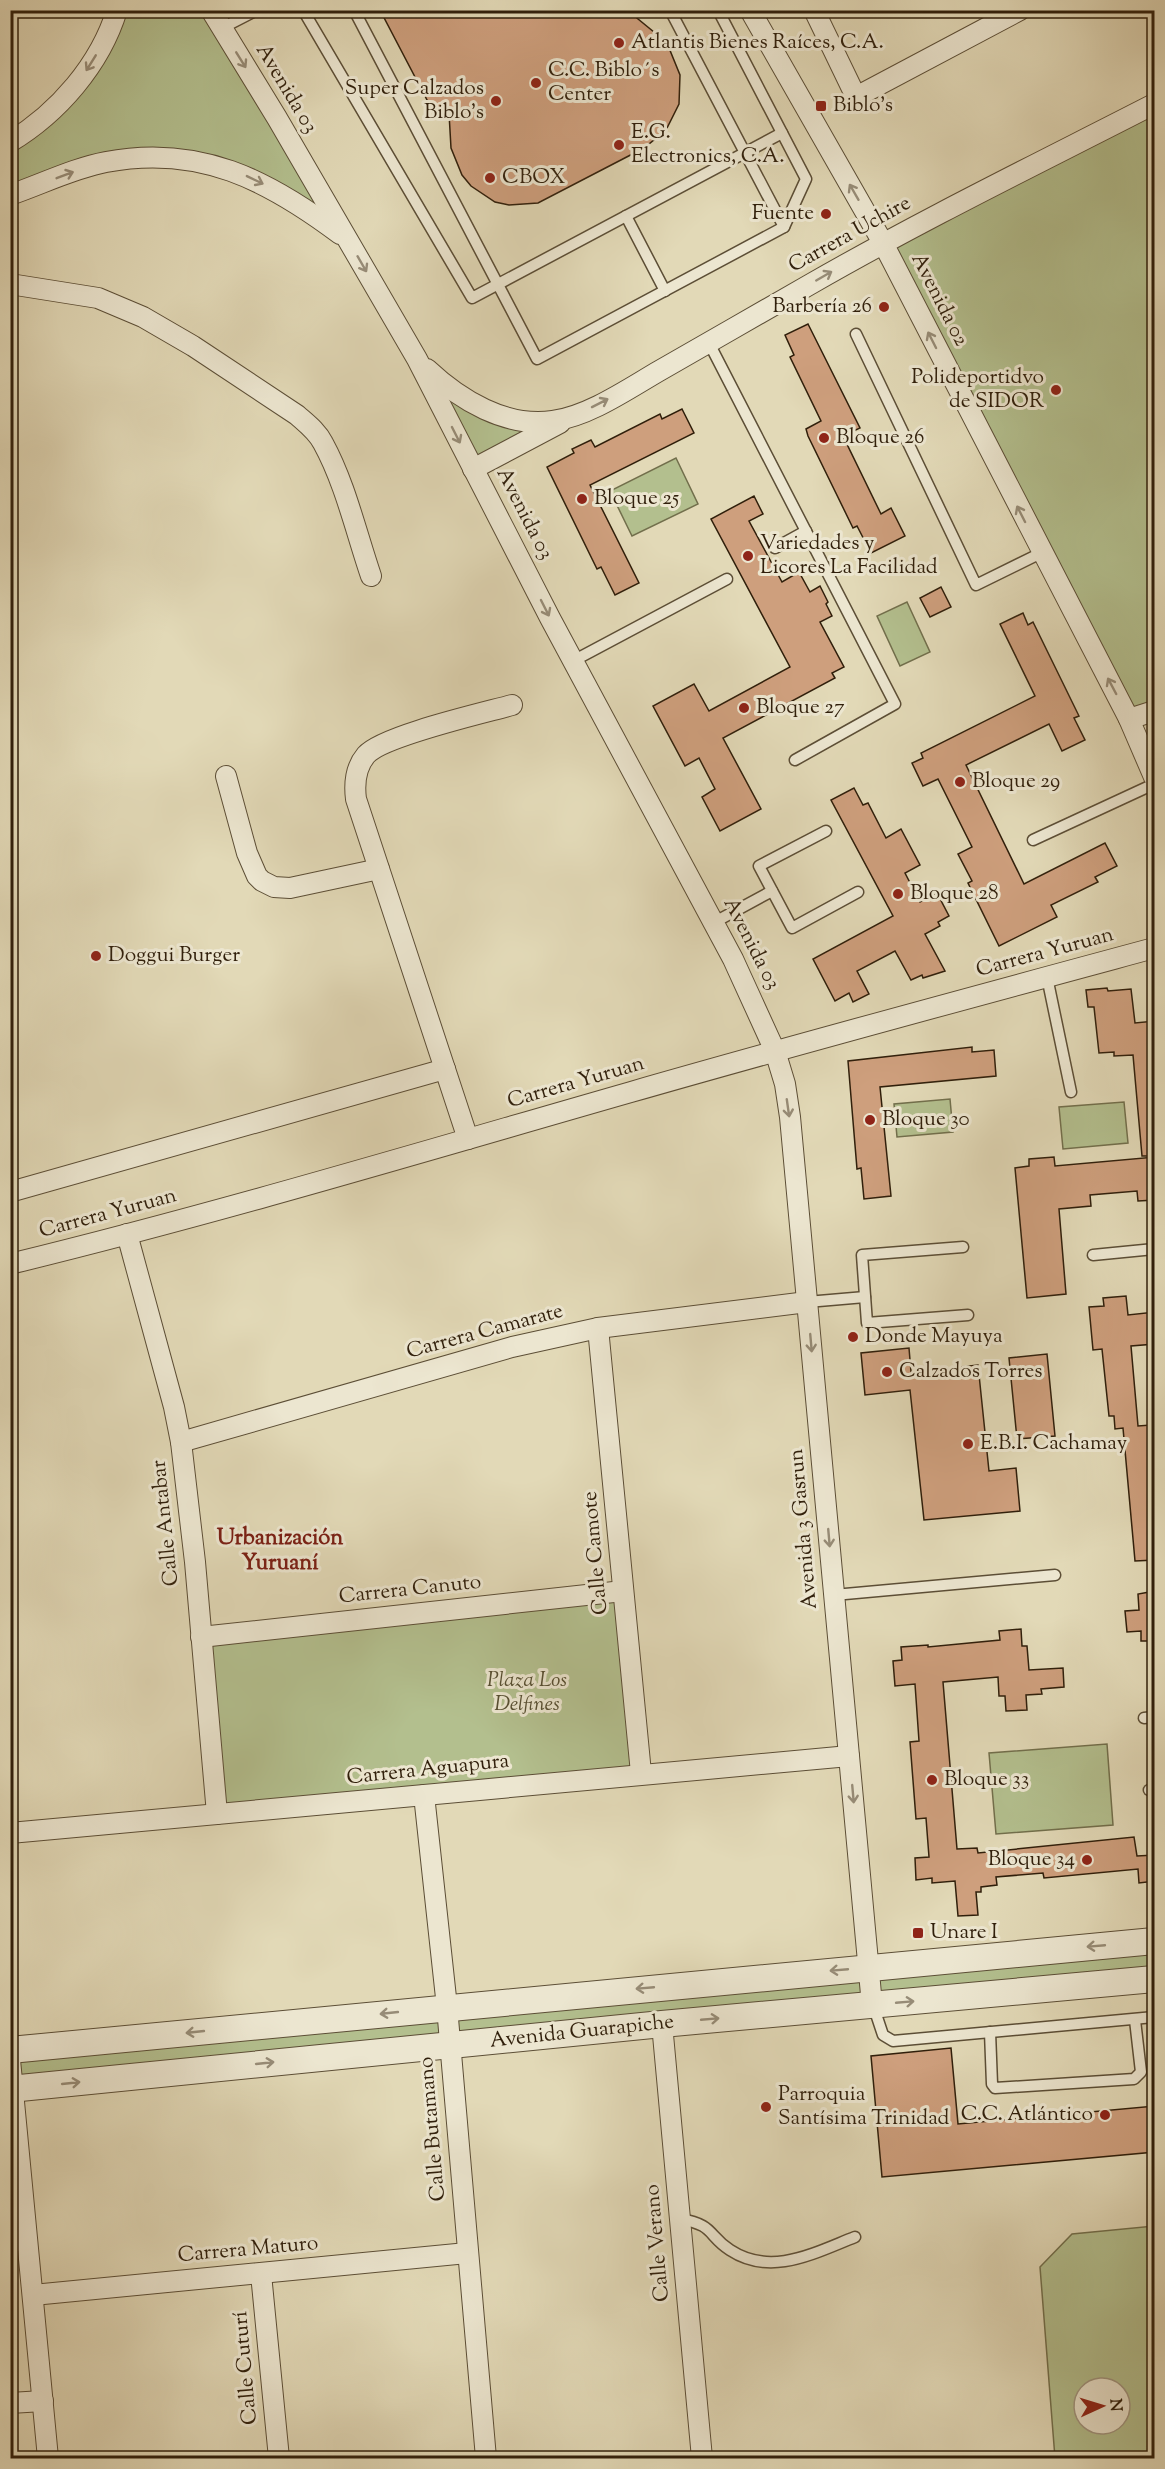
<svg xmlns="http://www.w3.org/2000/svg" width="1165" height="2469" font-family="'Sorts Mill Goudy',serif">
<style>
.green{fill:#b3bf8e;stroke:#726f4c;stroke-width:1.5;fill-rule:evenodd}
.building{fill:#ce9f7d;stroke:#301f0b;stroke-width:1.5}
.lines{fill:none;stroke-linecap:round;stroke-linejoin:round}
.service-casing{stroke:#5c4e36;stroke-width:13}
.minor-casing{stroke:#5c4e36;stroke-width:22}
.tertiary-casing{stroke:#5c4e36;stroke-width:28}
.service{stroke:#ece6d0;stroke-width:10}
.minor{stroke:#ece6d0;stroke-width:20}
.tertiary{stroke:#ece6d0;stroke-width:26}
.oneway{stroke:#978c77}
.poi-dot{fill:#8f2418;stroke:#ece6d0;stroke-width:2}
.labels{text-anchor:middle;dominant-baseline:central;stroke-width:6;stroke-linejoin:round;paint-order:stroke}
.poi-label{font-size:21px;fill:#301f0b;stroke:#ece6d0;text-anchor:start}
.street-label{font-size:21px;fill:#301f0b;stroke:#ece6d0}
.park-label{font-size:21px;font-style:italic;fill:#574f32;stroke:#ece6d0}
.neighbourhood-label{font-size:22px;font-weight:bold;fill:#7a1f14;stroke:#ece6d0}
</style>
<rect width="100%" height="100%" fill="#e2d9b7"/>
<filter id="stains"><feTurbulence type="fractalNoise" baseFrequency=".00333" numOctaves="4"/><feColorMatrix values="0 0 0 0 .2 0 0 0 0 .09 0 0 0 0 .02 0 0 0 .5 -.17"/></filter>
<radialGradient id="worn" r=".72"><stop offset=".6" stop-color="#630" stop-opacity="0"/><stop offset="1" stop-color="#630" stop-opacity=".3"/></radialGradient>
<g class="green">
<polygon points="117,11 211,11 347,240 281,193 160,158 11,195 11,142 48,115"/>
<polygon points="1154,105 1154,711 1129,719 882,247"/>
<polygon points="417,359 450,390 551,421 473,469"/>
<polygon points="676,458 698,504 632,536 610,491"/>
<polygon points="907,602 930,652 900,666 877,616"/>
<polygon points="950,1099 953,1132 897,1137 894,1104"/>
<polygon points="1124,1102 1128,1143 1063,1149 1059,1107"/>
<polygon points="623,1591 641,1773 217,1814 201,1637"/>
<polygon points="1107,1744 1113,1825 996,1834 989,1753"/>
<polygon points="1154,1941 1154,1979 11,2089 11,2050"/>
<path d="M1154 2226V2458H1055L1040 2267 1072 2234ZM1084 2388H1120V2424H1084Z"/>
</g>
<g class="building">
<polygon points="380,10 627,10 660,37 669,48 680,75 679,104 666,130 644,148 538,203 509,205 495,202 471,186 462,175 451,148 449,113 437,119"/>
<polygon points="808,324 860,428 843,436 881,514 891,508 905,536 871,553 857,526 853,528 808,436 806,429 821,421 790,357 794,355 785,335"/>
<polygon points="682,409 694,433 590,485 639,583 615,595 601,567 597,569 547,467 574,453 572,449 591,440 595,447 660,414 662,419"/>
<polygon points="754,496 763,514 749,521 782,582 799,572 810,592 820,586 828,602 826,604 832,616 820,622 844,667 832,673 835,678 723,738 761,809 720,831 702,797 715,789 699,758 685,766 653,706 694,684 709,711 790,667 711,519"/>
<polygon points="941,587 951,607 930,617 920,598"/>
<polygon points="1023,613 1028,625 1033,622 1079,716 1074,718 1085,740 1062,751 1049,724 966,765 1024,884 1105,843 1117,866 1095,877 1098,882 1051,905 1057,917 999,946 968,883 972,881 958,854 972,847 938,779 923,786 912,763 923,758 921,753 1035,696 1000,624"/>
<polygon points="854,788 863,805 868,803 886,838 901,829 920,865 905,873 920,902 937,893 949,916 938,922 940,926 925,934 945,971 923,978 922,975 911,980 895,951 857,971 869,994 853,1002 849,993 835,1001 813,959 893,916 831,800"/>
<polygon points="1107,988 1108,991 1131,989 1135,1023 1155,1021 1155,1156 1142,1156 1133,1055 1114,1056 1114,1052 1099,1053 1094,1007 1088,1007 1086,990"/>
<polygon points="972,1047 972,1052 994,1050 996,1076 880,1087 891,1196 864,1199 861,1168 857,1169 848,1061"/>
<polygon points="1054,1157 1055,1166 1155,1157 1155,1200 1138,1201 1137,1191 1090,1195 1091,1206 1059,1209 1066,1294 1027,1298 1015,1168 1029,1166 1029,1159"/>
<polygon points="1126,1296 1128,1315 1155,1312 1155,1344 1131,1346 1138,1426 1151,1425 1155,1460 1155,1560 1135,1561 1123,1428 1115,1429 1114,1416 1109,1416 1102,1349 1093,1350 1089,1307 1104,1306 1103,1298"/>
<polygon points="909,1348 911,1372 978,1365 989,1471 1016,1468 1020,1511 924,1520 910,1390 865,1395 861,1353"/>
<polygon points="1047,1354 1055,1436 1017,1439 1009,1358"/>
<polygon points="1155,1591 1155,1641 1141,1641 1141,1631 1127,1632 1125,1611 1139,1610 1138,1594"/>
<polygon points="1021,1629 1022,1646 1027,1646 1029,1670 1063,1668 1064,1687 1041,1689 1042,1694 1026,1695 1027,1710 1006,1711 1005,1696 999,1696 998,1677 943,1682 957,1849 977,1848 978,1853 1134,1837 1137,1856 1155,1855 1155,1881 1139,1883 1138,1869 1044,1878 1043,1873 996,1877 997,1885 981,1887 981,1892 976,1892 978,1915 958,1916 955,1881 932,1883 932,1878 916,1880 915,1858 929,1857 926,1818 916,1819 910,1742 919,1741 915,1684 895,1686 893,1661 902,1660 901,1647 928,1645 928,1647 1000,1640 999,1631"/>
<polygon points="951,2048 958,2124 1155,2106 1155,2152 882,2177 871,2056"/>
</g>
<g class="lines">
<defs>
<g id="service">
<polyline points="303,10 472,298 782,133"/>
<polyline points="354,10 537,359 784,227 806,179 718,10"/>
<polyline points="670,10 784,227"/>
<polyline points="222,28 257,10"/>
<polyline points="626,216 665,291"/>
<polyline points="856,334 976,585 1041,553"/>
<polyline points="709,343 895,704 795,760"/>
<polyline points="775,548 806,531"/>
<polyline points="573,661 727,579"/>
<polyline points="826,831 759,866 792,928 858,892"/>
<polyline points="1033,840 1154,784"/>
<polyline points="713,923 772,891"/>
<polyline points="1047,977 1071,1092"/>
<polyline points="963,1247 862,1255 867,1323 968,1315"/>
<polyline points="1093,1255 1154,1249"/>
<polyline points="807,1302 865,1297"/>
<polyline points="834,1595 1055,1575"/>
<polyline points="1144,1718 1154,1717"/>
<polyline points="1149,1790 1154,1790"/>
<polyline points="873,2005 883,2035 893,2041 1154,2017"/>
<polyline points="990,2032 992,2084 995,2088 1134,2079 1141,2072 1135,2020"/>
<path d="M680 2219C715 2225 707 2235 730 2250 771 2277 814 2253 855 2237"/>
<polyline points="10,2246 28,2245"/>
</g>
<g id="minor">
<polyline points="211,10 277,118 417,359 550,618 733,959 775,1051 785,1084 790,1117 872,2005"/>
<polyline points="750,10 883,243 1129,719 1154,777"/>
<polyline points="814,10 856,97 1020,10"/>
<path d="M10 142C58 113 100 65 117 10"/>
<path d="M10 195C42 184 74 168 106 162 199 144 268 180 340 234"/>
<path d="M10 284 98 298 143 317 193 346 297 415C306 423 317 431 323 443 345 483 356 532 371 576"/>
<path d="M427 369C460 400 506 428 553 421 589 416 628 389 659 371 709 342 759 314 809 285 922 220 1039 163 1154 104"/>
<polyline points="473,469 560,423"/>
<polyline points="1129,719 1154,711"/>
<polyline points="226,776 247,853 257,876 262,881 274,887 290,888 379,869"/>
<path d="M468 1139 356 799C354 783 355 768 366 755 382 736 483 713 512 705"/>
<polyline points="10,1192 445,1069"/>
<polyline points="127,1234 174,1407 181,1442 195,1562 217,1814"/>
<path d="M10 1264C219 1213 425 1151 631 1092 805 1042 980 995 1154 948"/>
<polyline points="598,1328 641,1773"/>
<polyline points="181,1442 512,1347 598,1328 807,1302"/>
<polyline points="201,1637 623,1591"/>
<polyline points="424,1795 447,2007 486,2458"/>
<polyline points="10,1833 849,1756"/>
<polyline points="662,2024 702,2458"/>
<polyline points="10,2060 48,2458"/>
<polyline points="261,2274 279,2458"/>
<polyline points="33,2295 467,2253"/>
<polyline points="10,2403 43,2401"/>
</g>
<g id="tertiary">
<polyline points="10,2050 1154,1941"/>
<polyline points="10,2089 662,2024 1154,1979"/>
</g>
</defs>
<use href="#service" class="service-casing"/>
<use href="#minor" class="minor-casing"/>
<use href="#tertiary" class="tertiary-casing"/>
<use href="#service" class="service"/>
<use href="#minor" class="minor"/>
<use href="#tertiary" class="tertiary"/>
</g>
<defs><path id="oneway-shaft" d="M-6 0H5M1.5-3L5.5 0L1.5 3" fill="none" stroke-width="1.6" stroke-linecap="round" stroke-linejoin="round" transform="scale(1.5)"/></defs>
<g class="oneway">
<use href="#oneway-shaft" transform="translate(241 60) rotate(58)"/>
<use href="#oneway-shaft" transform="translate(91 63) rotate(122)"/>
<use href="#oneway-shaft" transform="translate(65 175) rotate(-21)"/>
<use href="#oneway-shaft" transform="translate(255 180) rotate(26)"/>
<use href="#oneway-shaft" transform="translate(854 192) rotate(-120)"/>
<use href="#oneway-shaft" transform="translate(362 264) rotate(60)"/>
<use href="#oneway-shaft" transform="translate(824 276) rotate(-30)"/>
<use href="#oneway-shaft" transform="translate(932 340) rotate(-117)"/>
<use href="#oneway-shaft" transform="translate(600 403) rotate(-27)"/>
<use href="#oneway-shaft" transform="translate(456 435) rotate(63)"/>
<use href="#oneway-shaft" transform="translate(1021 514) rotate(-117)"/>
<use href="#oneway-shaft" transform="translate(545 608) rotate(63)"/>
<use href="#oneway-shaft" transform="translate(1112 686) rotate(-118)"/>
<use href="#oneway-shaft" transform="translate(788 1108) rotate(82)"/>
<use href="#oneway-shaft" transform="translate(811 1343) rotate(85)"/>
<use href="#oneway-shaft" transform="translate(829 1538) rotate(85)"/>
<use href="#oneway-shaft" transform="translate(853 1794) rotate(85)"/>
<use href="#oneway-shaft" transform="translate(1096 1946) rotate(175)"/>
<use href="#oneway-shaft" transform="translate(839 1970) rotate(175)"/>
<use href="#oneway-shaft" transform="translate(645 1988) rotate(175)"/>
<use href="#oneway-shaft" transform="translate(905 2002) rotate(-5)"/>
<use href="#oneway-shaft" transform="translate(389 2013) rotate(174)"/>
<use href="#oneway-shaft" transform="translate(710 2019) rotate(-5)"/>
<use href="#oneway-shaft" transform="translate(195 2032) rotate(174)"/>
<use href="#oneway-shaft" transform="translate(265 2063) rotate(-6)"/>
<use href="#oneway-shaft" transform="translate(71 2083) rotate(-6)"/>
</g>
<g class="poi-dot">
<circle cx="619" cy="43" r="6"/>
<circle cx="536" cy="83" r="6"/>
<circle cx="496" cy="101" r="6"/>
<rect x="815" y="100" width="12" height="12" rx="3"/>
<circle cx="619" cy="145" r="6"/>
<circle cx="490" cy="178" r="6"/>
<circle cx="826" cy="214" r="6"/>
<circle cx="884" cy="307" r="6"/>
<circle cx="1056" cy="390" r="6"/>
<circle cx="824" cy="438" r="6"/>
<circle cx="582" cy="499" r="6"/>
<circle cx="748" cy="556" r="6"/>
<circle cx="744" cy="708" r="6"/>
<circle cx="960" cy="782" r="6"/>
<circle cx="898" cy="894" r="6"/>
<circle cx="96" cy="956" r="6"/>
<circle cx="870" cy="1120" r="6"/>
<circle cx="853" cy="1337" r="6"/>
<circle cx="887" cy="1372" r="6"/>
<circle cx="968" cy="1444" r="6"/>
<circle cx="932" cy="1780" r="6"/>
<circle cx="1087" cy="1860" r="6"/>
<rect x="912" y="1927" width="12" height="12" rx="3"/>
<circle cx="766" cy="2107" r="6"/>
<circle cx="1105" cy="2115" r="6"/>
</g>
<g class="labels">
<g class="poi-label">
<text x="631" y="43">Atlantis Bienes Raíces, C.A.</text>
<text x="548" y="71">C.C. Biblo´s<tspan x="548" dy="24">Center</tspan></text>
<text x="484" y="89" text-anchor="end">Super Calzados<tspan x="484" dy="24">Biblo's</tspan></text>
<text x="833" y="106">Biblo's</text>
<text x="631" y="133">E.G.<tspan x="631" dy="24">Electronics, C.A.</tspan></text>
<text x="502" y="178">CBOX</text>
<text x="814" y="214" text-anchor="end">Fuente</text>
<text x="872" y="307" text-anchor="end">Barbería 26</text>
<text x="1044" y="378" text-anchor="end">Polideportidvo<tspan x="1044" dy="24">de SIDOR</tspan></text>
<text x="836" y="438">Bloque 26</text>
<text x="594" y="499">Bloque 25</text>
<text x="760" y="544">Variedades y<tspan x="760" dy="24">Licores La Facilidad</tspan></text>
<text x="756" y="708">Bloque 27</text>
<text x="972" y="782">Bloque 29</text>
<text x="910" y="894">Bloque 28</text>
<text x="108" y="956">Doggui Burger</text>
<text x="882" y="1120">Bloque 30</text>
<text x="865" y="1337">Donde Mayuya</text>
<text x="899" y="1372">Calzados Torres</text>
<text x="980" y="1444">E.B.I. Cachamay</text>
<text x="944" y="1780">Bloque 33</text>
<text x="1075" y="1860" text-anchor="end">Bloque 34</text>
<text x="930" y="1933">Unare I</text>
<text x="778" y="2095">Parroquia<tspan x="778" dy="24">Santísima Trinidad</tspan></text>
<text x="1093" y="2115" text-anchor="end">C.C. Atlántico</text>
</g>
<g class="street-label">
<text transform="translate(286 89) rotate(59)">Avenida 03</text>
<text transform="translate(850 235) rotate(-29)">Carrera Uchire</text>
<text transform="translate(939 300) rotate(63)">Avenida 02</text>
<text transform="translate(524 514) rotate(63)">Avenida 03</text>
<text transform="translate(751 944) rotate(63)">Avenida 03</text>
<text transform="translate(1045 953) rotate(-15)">Carrera Yuruan</text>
<text transform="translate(576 1083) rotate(-16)">Carrera Yuruan</text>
<text transform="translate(108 1214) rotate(-15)">Carrera Yuruan</text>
<text transform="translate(485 1332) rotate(-15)">Carrera Camarate</text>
<text transform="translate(166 1523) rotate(-96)">Calle Antabar</text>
<text transform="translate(804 1529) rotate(-95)">Avenida 3 Gasrun</text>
<text transform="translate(596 1553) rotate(-95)">Calle Camote</text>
<text transform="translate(410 1590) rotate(-6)">Carrera Canuto</text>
<text transform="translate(428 1770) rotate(-6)">Carrera Aguapura</text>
<text transform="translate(582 2032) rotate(-6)">Avenida Guarapiche</text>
<text transform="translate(433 2129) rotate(-95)">Calle Butamano</text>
<text transform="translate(658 2243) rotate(-95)">Calle Verano</text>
<text transform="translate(248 2250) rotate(-5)">Carrera Maturo</text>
<text transform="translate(246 2368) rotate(-95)">Calle Cuturí</text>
</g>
<g class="park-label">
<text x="527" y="1681">Plaza Los<tspan x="527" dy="24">Delfines</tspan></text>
</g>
<g class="neighbourhood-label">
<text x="280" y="1539">Urbanización<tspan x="280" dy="25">Yuruaní</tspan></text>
</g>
</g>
<rect width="1165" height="2469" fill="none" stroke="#e2d9b7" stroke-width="36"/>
<rect x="12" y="12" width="1141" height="2445" fill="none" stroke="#301f0b" stroke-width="3"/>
<rect x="18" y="18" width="1129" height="2433" fill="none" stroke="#301f0b" stroke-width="1.5"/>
<g transform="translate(1102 2406) rotate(86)"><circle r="28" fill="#ece6d0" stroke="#a19681" stroke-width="1.5"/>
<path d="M0-4.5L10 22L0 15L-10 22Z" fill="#8f2418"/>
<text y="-9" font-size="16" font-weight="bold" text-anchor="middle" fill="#301f0b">N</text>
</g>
<rect width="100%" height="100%" filter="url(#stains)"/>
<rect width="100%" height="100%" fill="url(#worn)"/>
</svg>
